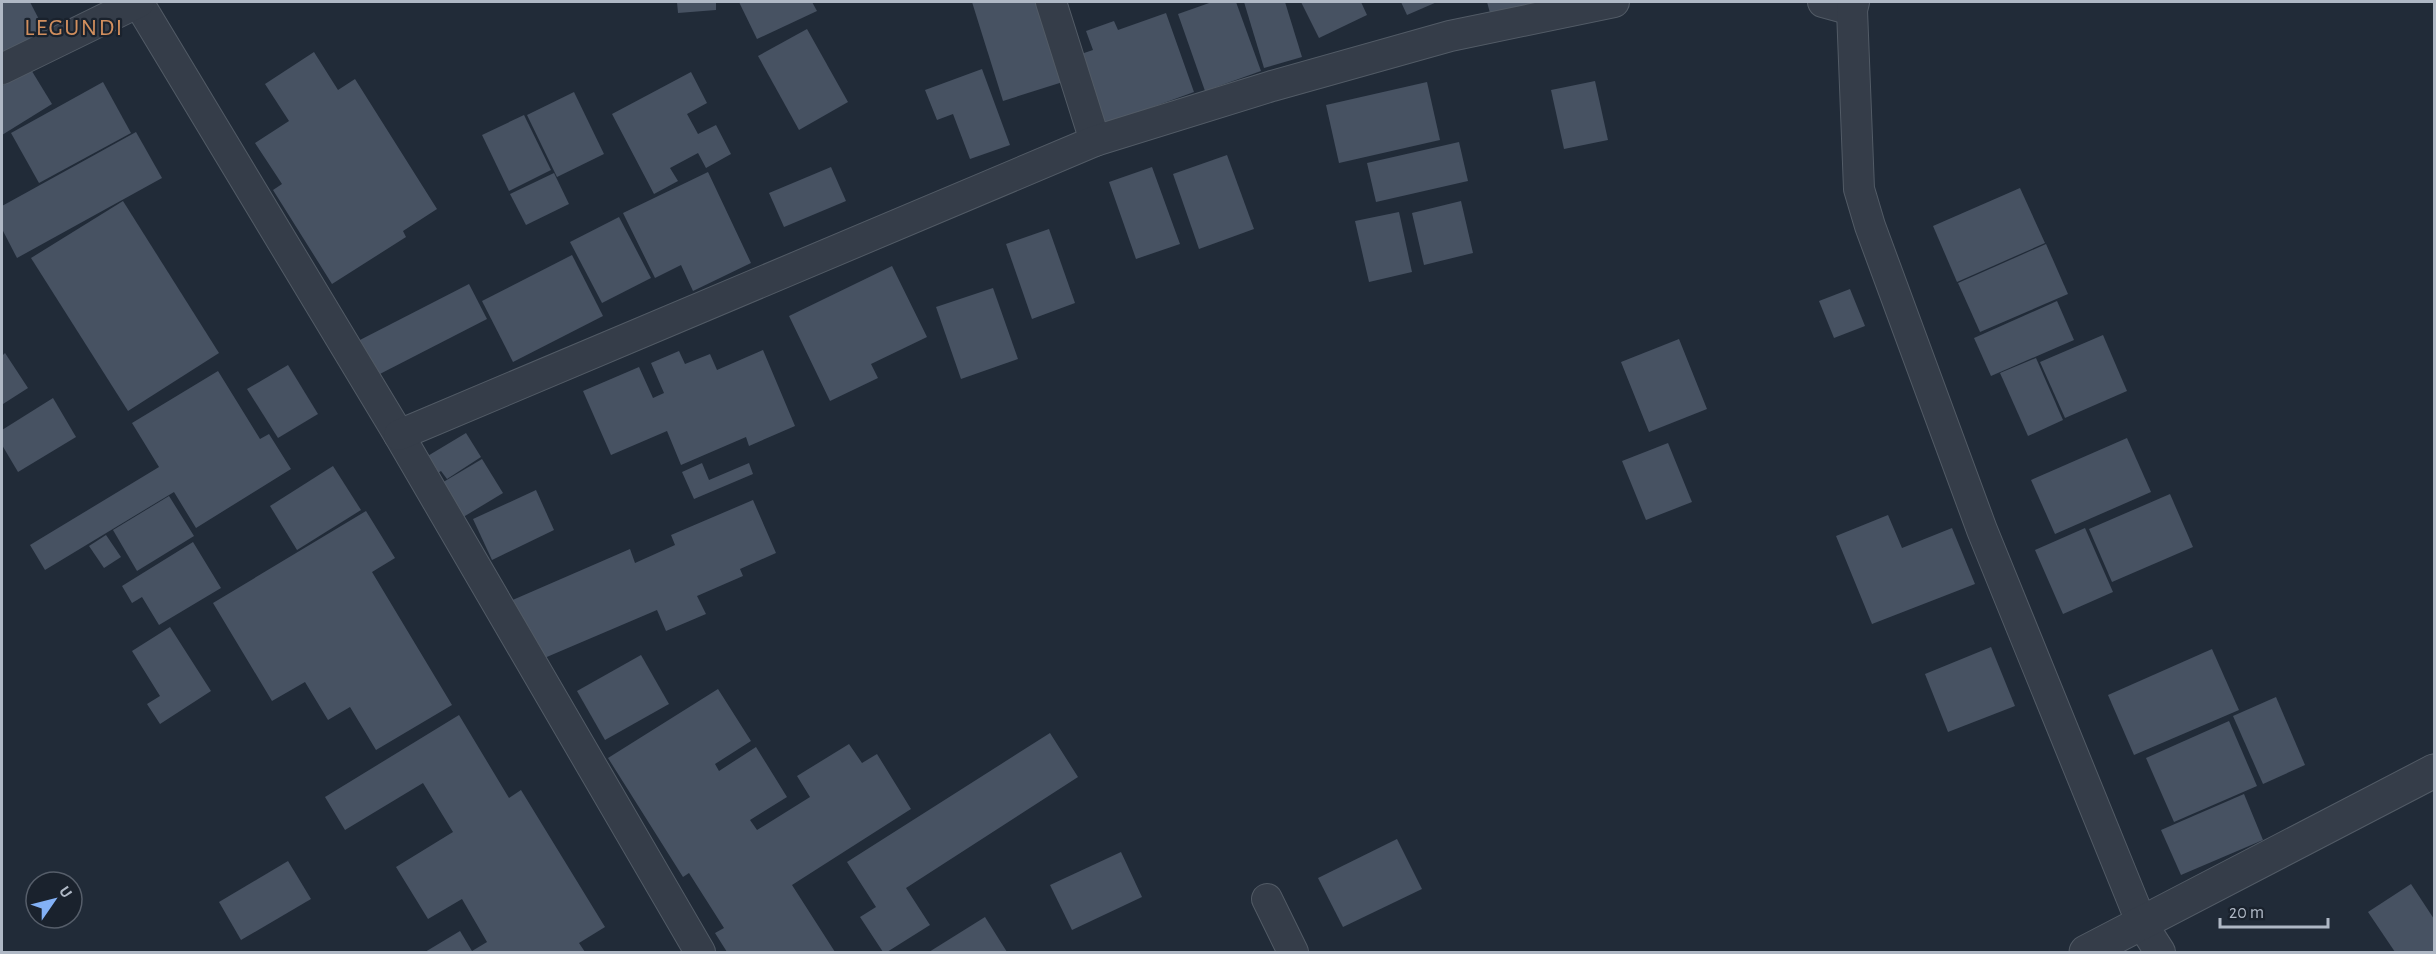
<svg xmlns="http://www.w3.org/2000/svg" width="2436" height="954" font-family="'Alegreya Sans',sans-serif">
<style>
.building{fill:#475262}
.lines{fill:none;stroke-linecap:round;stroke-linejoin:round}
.minor-casing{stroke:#525b66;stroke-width:32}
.tertiary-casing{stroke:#525b66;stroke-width:35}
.minor{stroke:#353d49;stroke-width:30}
.tertiary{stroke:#353d49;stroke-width:33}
.labels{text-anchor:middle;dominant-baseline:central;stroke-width:4.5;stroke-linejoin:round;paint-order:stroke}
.quarter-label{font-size:24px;letter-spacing:1.5px;fill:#d28f5e;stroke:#1a222d}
</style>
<rect width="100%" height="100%" fill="#212b38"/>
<g class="building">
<polygon points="2,2 30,2 45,31 2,54"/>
<polygon points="677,2 716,2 716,10 678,13"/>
<polygon points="739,2 812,2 817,11 757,39"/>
<polygon points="972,2 1041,2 1066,81 1003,101"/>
<polygon points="1212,2 1236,2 1261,71 1205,91 1178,14"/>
<polygon points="1244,2 1285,2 1302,57 1264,68"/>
<polygon points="1301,2 1361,2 1367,15 1319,38"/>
<polygon points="1401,2 1437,2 1407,15"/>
<polygon points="1487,2 1537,2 1490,13"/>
<polygon points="1166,13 1194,92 1103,125 1078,55 1093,50 1086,31 1114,21 1118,30"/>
<polygon points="807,29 848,102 799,130 758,56"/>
<polygon points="314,52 338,90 355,79 437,209 403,231 406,237 332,284 273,190 282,184 255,143 289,121 265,84"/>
<polygon points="30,68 52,104 2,135 2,86"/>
<polygon points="982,69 1010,145 970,159 953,114 937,120 925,90"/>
<polygon points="691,72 707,103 687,114 698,134 716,125 731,154 706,168 698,153 670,168 678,181 654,194 612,114"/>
<polygon points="1595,81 1608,140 1564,149 1551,90"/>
<polygon points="103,82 131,133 39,183 11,133"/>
<polygon points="1427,82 1440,140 1339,163 1326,105"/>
<polygon points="574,92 604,154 557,177 527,115"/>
<polygon points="524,115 551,170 509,191 482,135"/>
<polygon points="136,132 162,178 17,258 2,229 2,206"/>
<polygon points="1459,142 1468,181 1376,202 1367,163"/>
<polygon points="1227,155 1254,229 1199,249 1173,174"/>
<polygon points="831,167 846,201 784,227 769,193"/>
<polygon points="1152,167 1180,244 1136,259 1109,182"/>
<polygon points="708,172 751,263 693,291 681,265 655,278 623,213"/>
<polygon points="554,173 569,204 526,225 510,194"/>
<polygon points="2020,188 2045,243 1957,282 1933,226"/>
<polygon points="123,201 219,353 128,411 31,258"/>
<polygon points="1461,201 1473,253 1424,265 1412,213"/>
<polygon points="1399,212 1412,272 1369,282 1355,221"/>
<polygon points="619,217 651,278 602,303 570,242"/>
<polygon points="1049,229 1075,303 1032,319 1006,244"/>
<polygon points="2046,244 2068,294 1980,332 1958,283"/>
<polygon points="572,255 603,316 513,362 482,301"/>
<polygon points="892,266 927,337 871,364 878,378 830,401 789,316"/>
<polygon points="469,284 487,319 374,377 356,342"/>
<polygon points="993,288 1018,359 961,379 936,307"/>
<polygon points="1850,289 1865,326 1834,338 1819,301"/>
<polygon points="2057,301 2074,340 1991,376 1974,338"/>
<polygon points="2103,335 2127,391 2065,418 2040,362"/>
<polygon points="1679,339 1707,409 1649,432 1621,362"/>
<polygon points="763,350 795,426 749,446 746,437 681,465 667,431 611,455 583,391 639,367 653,398 664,393 651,363 679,351 685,364 710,354 717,370"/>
<polygon points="5,353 28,388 3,404 2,356"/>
<polygon points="2036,358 2063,420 2028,436 2000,373"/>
<polygon points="288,365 318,414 278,438 247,389"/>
<polygon points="218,371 260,439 269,434 291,469 196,528 174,492 45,570 30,545 159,467 132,423"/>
<polygon points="53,398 76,437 18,472 2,445 2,430"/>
<polygon points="466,433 481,457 447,479 441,471 436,474 426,457"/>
<polygon points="2127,438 2151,492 2055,534 2031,480"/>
<polygon points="1668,443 1692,502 1646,520 1622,461"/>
<polygon points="482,459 503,493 460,519 440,484"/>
<polygon points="702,463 709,480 749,463 753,474 694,499 682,472"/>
<polygon points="333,466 361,510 297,550 270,506"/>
<polygon points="536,490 554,530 492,560 473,519"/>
<polygon points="2170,494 2193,547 2112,582 2089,529"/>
<polygon points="169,496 194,536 137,571 113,530"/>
<polygon points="753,500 776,553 740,569 743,576 697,596 706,614 666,631 657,610 535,662 508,602 630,549 635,563 675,545 671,535"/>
<polygon points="366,511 395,558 372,572 452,705 376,750 350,707 328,720 305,682 272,701 213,603"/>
<polygon points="1888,515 1902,548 1952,528 1975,584 1872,624 1836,536"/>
<polygon points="2085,528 2113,592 2063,614 2035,550"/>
<polygon points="106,535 121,557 104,568 89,546"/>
<polygon points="193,542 221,588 159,625 142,597 132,603 122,586"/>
<polygon points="170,627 211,691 160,724 147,704 160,696 132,651"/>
<polygon points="1991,647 2015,706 1948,732 1925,674"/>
<polygon points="2212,649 2239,710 2134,755 2108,695"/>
<polygon points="641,655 669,704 605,740 577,691"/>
<polygon points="718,689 751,741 715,764 719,771 756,747 787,797 750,820 757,830 810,797 797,776 849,744 862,763 877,754 911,809 792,885 835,952 727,952 715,933 724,928 689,873 683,877 608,758"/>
<polygon points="2276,697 2305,765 2263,784 2233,716"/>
<polygon points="459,715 509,798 521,790 605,927 579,943 585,952 425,952 460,931 472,951 487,942 462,899 428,919 396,867 453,832 423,783 345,830 325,797"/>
<polygon points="2229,721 2257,786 2174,822 2146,758"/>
<polygon points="1050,733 1078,777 906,888 930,925 887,952 883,952 860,917 876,907 847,862"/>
<polygon points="2244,794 2263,840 2181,875 2161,830"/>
<polygon points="1397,839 1422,889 1343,927 1318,878"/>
<polygon points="1121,852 1142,897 1072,930 1050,885"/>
<polygon points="288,861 311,899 241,940 219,902"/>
<polygon points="2411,884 2434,919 2434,952 2395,952 2368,912"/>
<polygon points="985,917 1007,952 929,952"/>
</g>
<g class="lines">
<defs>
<g id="minor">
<polyline points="138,2 399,435 700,952"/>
<polyline points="1051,2 1095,141"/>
<polyline points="1823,2 1852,10"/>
<polyline points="1854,2 1852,10 1859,189 1870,226 1982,530 2142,924 2160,952"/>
<polyline points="2,69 139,2"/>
<polyline points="399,435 1095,141 1272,86 1450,36 1614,2"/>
<polyline points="1267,899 1293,952"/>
</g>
<polyline id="tertiary" points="2086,952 2434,771"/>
</defs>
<use href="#minor" class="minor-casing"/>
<use href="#tertiary" class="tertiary-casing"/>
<use href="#minor" class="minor"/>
<use href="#tertiary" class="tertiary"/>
</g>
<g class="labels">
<g class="quarter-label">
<text x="74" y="28">LEGUNDI</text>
</g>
</g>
<rect width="2436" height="954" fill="none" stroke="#afb8c5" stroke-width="6"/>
<g transform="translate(54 900) rotate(55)"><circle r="28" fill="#1a222d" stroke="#565e6a" stroke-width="1.5"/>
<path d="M0-4.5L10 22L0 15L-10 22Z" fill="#83b1f6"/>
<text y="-9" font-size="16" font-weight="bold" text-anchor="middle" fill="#afb8c5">U</text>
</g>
<path d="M2220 918v9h108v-9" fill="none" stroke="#afb8c5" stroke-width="3"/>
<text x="2229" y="918" font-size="18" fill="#afb8c5" stroke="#1a222d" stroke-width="4.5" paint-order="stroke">20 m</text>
</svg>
